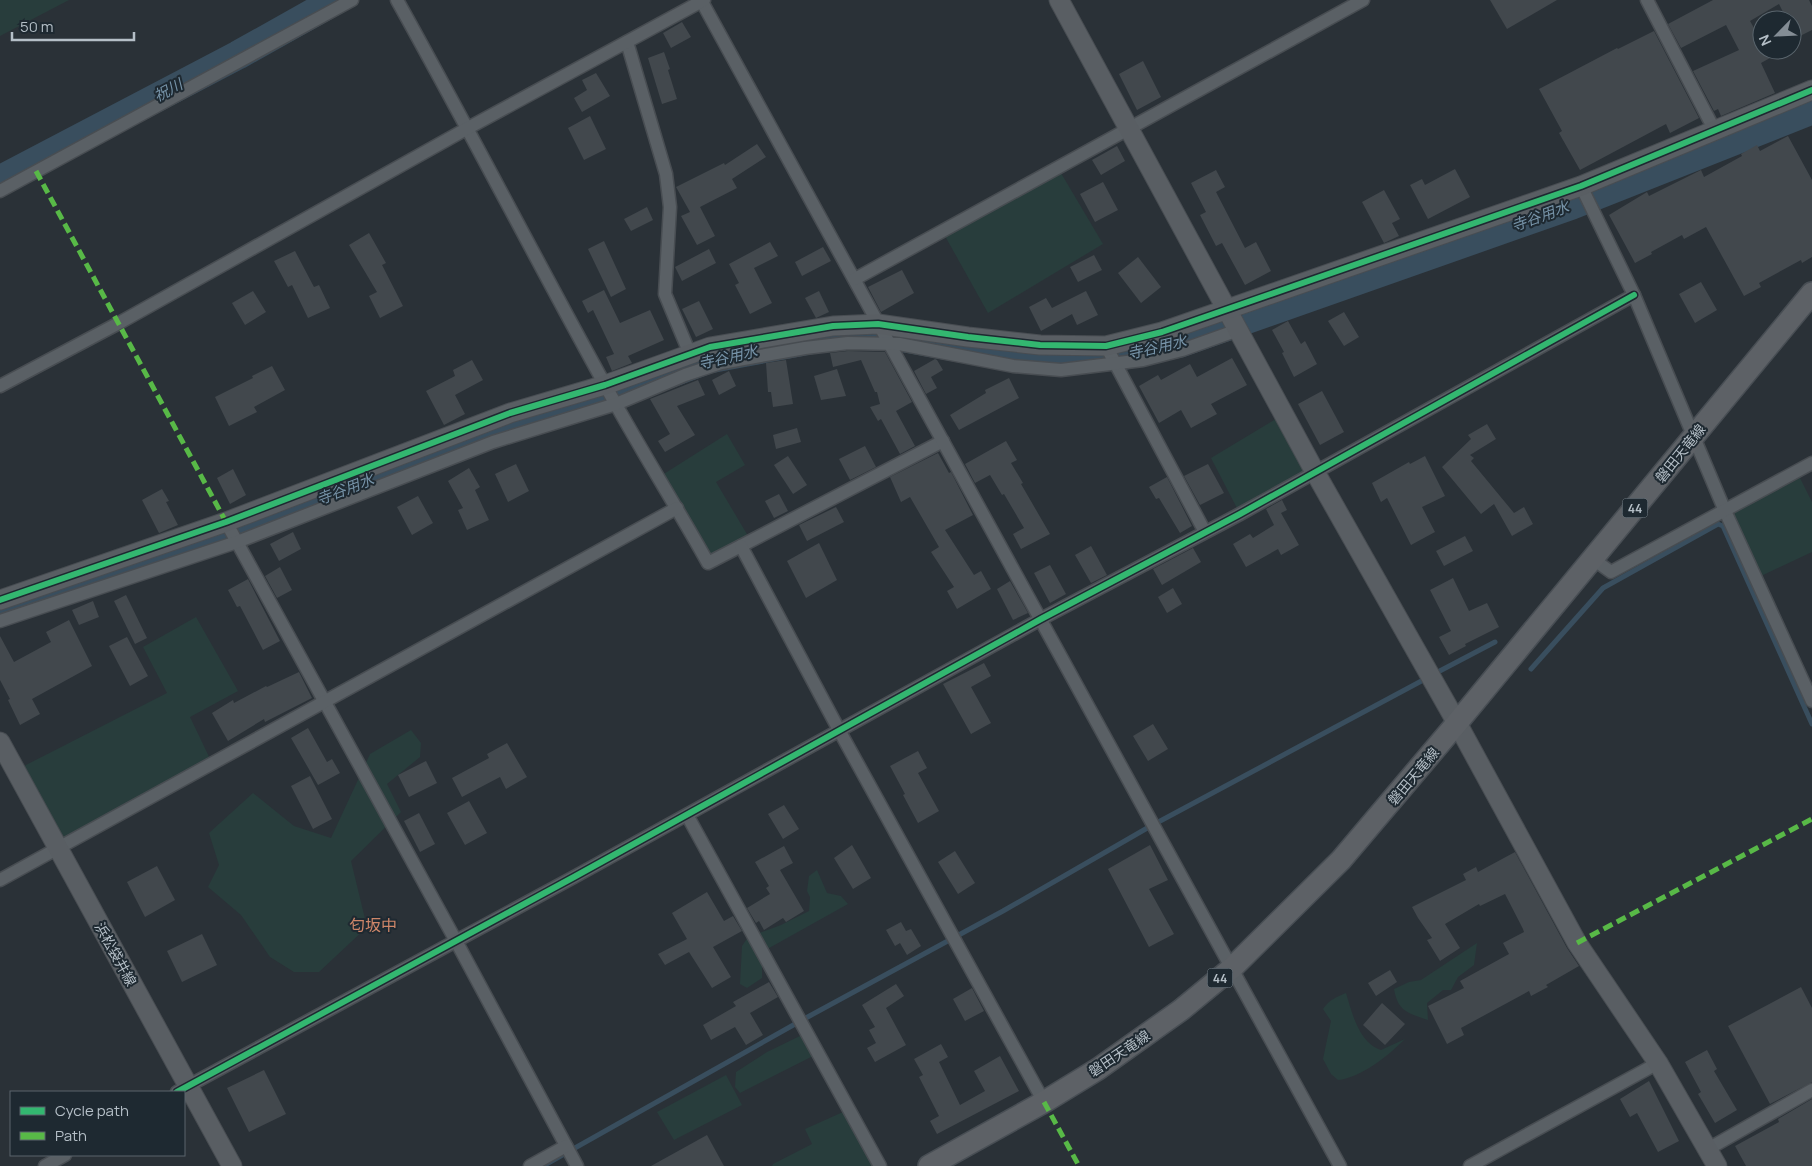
<svg xmlns="http://www.w3.org/2000/svg" width="1812" height="1166" font-family="Manrope,'Noto Sans JP',sans-serif">
<style>
.green{fill:#283d3c}
.lines{fill:none;stroke-linecap:round;stroke-linejoin:round}
.stream{stroke:#394e5e;stroke-width:5}
.river{stroke:#394e5e;stroke-width:29}
.building{fill:#42484d}
.street-casing{stroke:#484d52;stroke-width:15}
.secondary-casing{stroke:#484d52;stroke-width:21}
.primary-casing{stroke:#484e54;stroke-width:24}
.street{stroke:#5a6065;stroke-width:12}
.secondary{stroke:#595e63;stroke-width:19}
.primary{stroke:#5d6166;stroke-width:21}
.quiet{stroke:#58b947;stroke-width:5;stroke-dasharray:10 5;stroke-linecap:butt}
.cycleway-casing{stroke:#1e2931;stroke-width:9}
.cycleway{stroke:#33b770;stroke-width:6}
.labels{text-anchor:middle;dominant-baseline:central;stroke-width:4;stroke-linejoin:round;paint-order:stroke}
.shield{fill:#1e2931;stroke:#88929a;stroke-width:1}
.shield-label{font-size:12px;font-weight:bold;fill:#b5bfc7}
.street-label{font-size:14px;fill:#b5bfc7;stroke:#1e2931}
.water-label{font-size:15px;font-style:italic;fill:#7794a9;stroke:#1e2931}
.quarter-label{font-size:16px;fill:#ce8669;stroke:#1e2931}
</style>
<rect width="100%" height="100%" fill="#2a3137"/>
<g class="green">
<polygon points="0,0 69,0 0,36"/>
<polygon points="1058,168 1103,244 988,313 945,236"/>
<polygon points="1284,414 1315,472 1240,514 1211,458"/>
<polygon points="727,434 745,465 716,482 751,541 708,563 659,477"/>
<polygon points="1800,478 1812,502 1812,552 1761,576 1733,512"/>
<polygon points="196,617 238,691 190,717 212,763 58,848 24,766 167,693 143,647"/>
<polygon points="411,730 421,743 420,757 387,784 401,812 351,861 367,927 319,972 294,972 270,957 241,915 208,887 219,865 209,833 253,793 294,826 331,838 370,754"/>
<polygon points="817,870 827,893 841,896 848,904 762,952 762,978 747,988 740,984 742,946 748,937 781,925 809,911 810,897 807,891 809,876"/>
<path d="M1477 943 1474 965 1458 977 1451 990H1443L1427 1003 1428 1020C1408 1013 1398 1012 1394 989L1409 982 1421 980Z"/>
<path d="M1346 993C1352 1013 1359 1043 1381 1050L1405 1039C1389 1055 1361 1078 1338 1080L1331 1074 1323 1059 1331 1021 1323 1009C1329 1000 1336 997 1346 993Z"/>
<polygon points="802,1035 813,1056 740,1093 735,1087 736,1072 767,1052"/>
<polygon points="726,1075 742,1105 674,1140 657,1112"/>
<polygon points="843,1112 873,1166 772,1166 773,1164 812,1144 805,1129"/>
</g>
<g class="lines">
<g class="stream">
<polyline points="1531,669 1603,588 1718,524 1723,526 1812,724"/>
<polyline points="1434,674 1495,642"/>
<polyline points="543,1166 804,1019 1003,911 1149,827 1427,678"/>
</g>
<g class="river">
<polyline points="0,180 238,55 336,0"/>
<polyline points="0,613 238,530 486,435 626,390 709,359 847,333 878,333 960,348 1047,359 1125,355 1180,343 1572,205 1812,110"/>
</g>
</g>
<g class="building">
<polygon points="1490,0 1557,0 1507,29"/>
<polygon points="1713,0 1809,0 1812,6 1812,30 1796,38 1792,30 1792,20 1787,20 1779,4 1750,21 1762,42 1762,50 1766,50 1770,58 1761,63 1775,93 1721,116 1718,109 1714,111 1693,71 1739,50 1726,25 1681,48 1668,24"/>
<polygon points="682,22 691,37 671,48 663,33"/>
<polygon points="1654,31 1699,118 1670,133 1666,124 1580,170 1559,133 1562,131 1539,89 1617,48 1618,49"/>
<polygon points="664,52 670,69 668,70 677,99 662,104 648,58"/>
<polygon points="1143,61 1161,97 1137,110 1119,74"/>
<polygon points="596,73 610,96 582,112 574,98 587,90 582,80"/>
<polygon points="590,116 606,149 584,160 568,128"/>
<polygon points="1788,136 1812,180 1812,257 1802,263 1801,260 1759,283 1761,287 1744,296 1706,227 1684,239 1682,235 1651,252 1652,254 1635,263 1609,215 1647,192 1649,196 1701,170 1704,177 1742,156 1741,154 1757,145 1760,151"/>
<polygon points="757,144 766,157 732,179 737,188 700,207 715,236 697,245 681,216 690,212 676,187 724,163 725,165"/>
<polygon points="1117,146 1125,161 1101,175 1092,160"/>
<polygon points="1455,169 1470,197 1428,219 1410,185 1422,179 1425,185"/>
<polygon points="1216,170 1225,187 1216,192 1245,248 1256,242 1271,271 1245,285 1222,243 1216,246 1200,215 1206,212 1191,183"/>
<polygon points="1103,182 1118,210 1095,222 1080,194"/>
<polygon points="1384,190 1400,219 1392,223 1399,236 1384,243 1362,202"/>
<polygon points="647,207 653,220 631,231 624,219"/>
<polygon points="369,233 386,263 382,265 403,306 380,318 369,296 377,292 349,245"/>
<polygon points="604,241 626,289 611,297 588,249"/>
<polygon points="770,242 778,256 754,268 772,303 750,314 735,285 739,283 729,264"/>
<polygon points="823,247 831,261 802,276 795,262"/>
<polygon points="709,249 716,263 682,281 675,267"/>
<polygon points="295,251 314,287 319,285 330,308 308,318 292,285 288,287 274,261"/>
<polygon points="1094,255 1102,270 1078,282 1070,267"/>
<polygon points="1138,257 1161,287 1141,303 1118,273"/>
<polygon points="902,270 914,293 881,312 868,287"/>
<polygon points="1701,282 1717,310 1695,323 1679,294"/>
<polygon points="604,290 620,323 650,310 664,340 628,356 632,363 612,371 606,357 614,354 593,310 588,313 582,301"/>
<polygon points="253,291 266,312 245,325 232,303"/>
<polygon points="819,291 829,312 816,318 805,298"/>
<polygon points="1086,291 1098,315 1077,325 1072,314 1041,331 1029,307 1046,298 1052,308"/>
<polygon points="699,301 713,329 696,337 682,309"/>
<polygon points="1344,312 1359,337 1344,346 1328,321"/>
<polygon points="1288,321 1301,344 1305,341 1317,364 1294,377 1282,353 1284,352 1272,330"/>
<polygon points="848,351 885,352 912,402 896,411 915,446 900,454 881,419 878,421 870,407 880,404 877,392 875,392 861,360 833,367 830,353"/>
<polygon points="1232,358 1247,385 1211,404 1217,414 1191,428 1181,410 1159,423 1139,386 1158,375 1161,380 1190,364 1197,377"/>
<polygon points="935,359 937,360 943,370 931,377 937,388 926,394 914,371"/>
<polygon points="472,360 483,380 455,395 465,414 444,425 426,391 455,376 453,370"/>
<polygon points="786,360 793,404 773,407 771,392 768,392 766,363"/>
<polygon points="272,366 285,390 254,407 257,412 229,426 215,397 253,378 252,376"/>
<polygon points="837,369 846,396 821,400 814,376"/>
<polygon points="729,371 736,386 719,395 712,380"/>
<polygon points="1009,378 1019,398 959,430 950,415 986,393 985,390"/>
<polygon points="698,380 705,395 677,406 695,435 665,452 658,441 670,434 650,399"/>
<polygon points="1322,391 1344,432 1320,445 1298,404"/>
<polygon points="1487,424 1496,439 1470,455 1474,458 1471,461 1514,513 1524,507 1533,524 1512,536 1494,504 1481,514 1442,467 1471,439 1468,435"/>
<polygon points="797,428 801,442 776,449 773,435"/>
<polygon points="1006,441 1017,460 1011,463 1023,483 1021,484 1050,534 1021,549 1013,534 1024,528 1004,494 1002,495 990,475 975,483 965,464"/>
<polygon points="865,446 876,467 850,480 839,459"/>
<polygon points="938,453 949,473 951,472 973,515 945,530 974,575 981,571 991,589 957,609 947,591 954,587 931,552 939,547 910,497 901,502 890,477"/>
<polygon points="788,456 807,485 793,494 774,465"/>
<polygon points="1425,456 1445,496 1422,507 1435,532 1411,545 1387,498 1381,502 1372,483 1409,462 1410,464"/>
<polygon points="516,464 529,491 508,502 495,474"/>
<polygon points="1208,464 1224,493 1200,505 1184,476"/>
<polygon points="469,468 480,487 475,490 489,520 467,530 458,510 463,508 448,481"/>
<polygon points="233,469 246,495 230,504 217,478"/>
<polygon points="1167,477 1192,526 1180,533 1159,498 1156,499 1149,487"/>
<polygon points="162,489 169,501 166,502 178,525 159,533 142,500"/>
<polygon points="779,494 788,511 774,518 765,501"/>
<polygon points="418,496 433,523 412,535 397,507"/>
<polygon points="1282,500 1287,510 1281,513 1299,545 1281,555 1278,549 1246,567 1233,544 1250,534 1253,538 1274,525 1266,509"/>
<polygon points="836,507 844,522 807,541 799,525"/>
<polygon points="293,532 301,549 279,561 270,544"/>
<polygon points="1465,536 1473,551 1444,566 1436,551"/>
<polygon points="819,543 837,580 806,598 787,561"/>
<polygon points="1091,546 1107,575 1091,583 1075,555"/>
<polygon points="1193,548 1201,562 1162,585 1153,569"/>
<polygon points="1050,565 1066,594 1050,603 1034,573"/>
<polygon points="280,567 292,590 277,598 265,576"/>
<polygon points="1453,578 1469,611 1487,603 1499,627 1465,644 1466,646 1449,655 1439,637 1451,631 1430,590"/>
<polygon points="248,579 280,641 263,650 240,606 237,607 228,590"/>
<polygon points="1010,581 1028,613 1013,620 997,589"/>
<polygon points="1173,588 1182,604 1167,613 1158,597"/>
<polygon points="126,595 147,638 135,644 114,601"/>
<polygon points="93,601 99,617 79,625 72,610"/>
<polygon points="69,620 92,666 32,699 40,714 20,725 8,700 10,699 0,680 0,636 14,662 51,642 46,632"/>
<polygon points="127,637 148,676 130,686 109,646"/>
<polygon points="984,663 991,676 971,687 991,723 971,734 943,684"/>
<polygon points="299,672 312,698 265,722 264,719 228,741 212,713 233,700 234,703 266,686 267,687"/>
<polygon points="1153,724 1168,749 1148,761 1133,736"/>
<polygon points="308,728 327,762 332,759 340,773 318,785 291,738"/>
<polygon points="507,743 527,777 506,789 500,777 462,797 452,778 489,758 487,754"/>
<polygon points="918,751 927,768 918,773 939,811 918,823 903,795 905,794 890,766"/>
<polygon points="426,761 437,783 409,797 398,775"/>
<polygon points="310,776 332,819 313,829 291,786"/>
<polygon points="469,801 487,833 465,845 447,813"/>
<polygon points="784,805 799,829 783,839 768,814"/>
<polygon points="419,813 435,844 420,852 404,821"/>
<polygon points="852,845 871,878 853,889 834,858"/>
<polygon points="1150,845 1168,880 1149,889 1174,934 1149,947 1108,869"/>
<polygon points="784,846 793,863 780,870 804,911 786,922 783,918 764,930 759,921 756,923 747,908 770,894 766,888 769,886 755,862"/>
<polygon points="955,851 975,883 958,894 938,862"/>
<polygon points="1515,852 1567,948 1579,966 1546,985 1548,987 1531,996 1529,991 1461,1028 1464,1035 1447,1044 1428,1006 1464,988 1460,981 1509,954 1503,943 1524,932 1523,929 1505,894 1480,906 1479,904 1445,924 1460,948 1440,961 1427,940 1432,938 1418,918 1412,907 1466,880 1463,874 1476,867 1478,872"/>
<polygon points="157,866 175,900 145,917 127,882"/>
<polygon points="707,892 724,921 733,916 742,931 713,947 731,977 712,988 689,952 665,965 658,954 687,939 672,913"/>
<polygon points="901,922 906,931 911,929 921,946 907,955 900,943 895,946 886,930"/>
<polygon points="202,934 217,965 182,982 167,951"/>
<polygon points="1390,970 1397,982 1376,996 1368,983"/>
<polygon points="769,982 778,997 750,1013 763,1035 746,1045 735,1027 711,1040 703,1025 736,1006 733,1002"/>
<polygon points="896,984 904,996 886,1008 906,1045 875,1062 867,1048 876,1043 869,1030 875,1027 862,1005"/>
<polygon points="1801,987 1812,1008 1812,1082 1770,1104 1728,1026"/>
<polygon points="972,988 984,1011 965,1021 953,999"/>
<polygon points="1382,1003 1405,1024 1385,1045 1363,1025"/>
<polygon points="941,1044 948,1057 939,1062 960,1105 985,1091 974,1071 1000,1056 1019,1091 937,1134 930,1121 939,1116 919,1077 923,1075 914,1059"/>
<polygon points="1707,1050 1717,1069 1714,1071 1737,1110 1715,1123 1698,1094 1701,1092 1685,1062"/>
<polygon points="264,1070 286,1114 249,1132 227,1088"/>
<polygon points="1649,1081 1679,1141 1658,1152 1637,1113 1630,1117 1620,1099"/>
<polygon points="1812,1099 1812,1166 1746,1166 1735,1146 1779,1122 1778,1119"/>
<polygon points="707,1135 724,1166 651,1166"/>
</g>
<g class="lines">
<defs>
<g id="street">
<path d="M397 0C468 127 534 256 604 383 637 444 674 502 708 563L943 441"/>
<polyline points="701,0 1340,1166"/>
<polyline points="1647,0 1715,131"/>
<polyline points="627,42 666,174 670,207 665,294 690,354"/>
<polyline points="1581,186 1634,295 1725,511 1812,701"/>
<polyline points="0,191 352,0"/>
<polyline points="855,279 1363,0"/>
<polyline points="1106,346 1205,532"/>
<polyline points="0,386 119,323 468,128 704,0"/>
<polyline points="226,522 456,941 577,1166"/>
<polyline points="741,546 839,730 1044,1102"/>
<polyline points="1593,559 1611,572 1812,463"/>
<polyline points="0,621 237,542 493,442 616,404 685,375 721,363 805,348 848,343 899,344 1013,366 1061,370 1143,360 1182,350 1238,330"/>
<polyline points="687,815 880,1166"/>
<polyline points="0,880 677,508"/>
<polyline points="177,1092 574,877 1041,619 1240,514 1634,295"/>
<polyline points="1708,1149 1812,1090"/>
<polyline points="45,1166 65,1155"/>
<polyline points="530,1166 566,1146"/>
<polyline points="1470,1166 1658,1063"/>
</g>
<g id="secondary">
<polyline points="1059,0 1315,472 1457,723 1577,943 1658,1063 1717,1166"/>
<polyline points="0,600 226,522 510,413 605,385 710,347 833,326 878,324 968,337 1040,345 1106,346 1162,332 1581,186 1812,90"/>
<polyline points="0,742 232,1166"/>
</g>
<polyline id="primary" points="929,1166 1044,1102 1098,1069 1181,1010 1232,968 1341,860 1457,723 1812,293"/>
</defs>
<use href="#street" class="street-casing"/>
<use href="#secondary" class="secondary-casing"/>
<use href="#primary" class="primary-casing"/>
<use href="#street" class="street"/>
<use href="#secondary" class="secondary"/>
<use href="#primary" class="primary"/>
<g class="quiet">
<polyline points="36,171 226,522"/>
<polyline points="1577,943 1812,819"/>
<polyline points="1044,1102 1079,1166"/>
</g>
<defs>
<g id="cycleway">
<polyline points="0,600 226,522 510,413 605,385 710,347 833,326 878,324 968,337 1040,345 1106,346 1162,332 1581,186 1812,90"/>
<polyline points="177,1092 574,877 1041,619 1240,514 1634,295"/>
</g>
</defs>
<use href="#cycleway" class="cycleway-casing"/>
<use href="#cycleway" class="cycleway"/>
</g>
<g class="labels">
<g class="shield">
<rect x="1622.5" y="498.5" width="25" height="19" rx="4"/>
<rect x="1207.5" y="968.5" width="25" height="19" rx="4"/>
</g>
<g class="shield-label">
<text x="1635" y="508">44</text>
<text x="1220" y="978">44</text>
</g>
<g class="street-label">
<text transform="translate(1680 453) rotate(-51)">磐田天竜線</text>
<text transform="translate(1413 776) rotate(-50)">磐田天竜線</text>
<text transform="translate(116 954) rotate(61)">浜松袋井線</text>
<text transform="translate(1119 1053) rotate(-34)">磐田天竜線</text>
</g>
<g class="water-label">
<text transform="translate(168 90) rotate(-28)">祝川</text>
<text transform="translate(1540 216) rotate(-20)">寺谷用水</text>
<text transform="translate(1157 347) rotate(-13)">寺谷用水</text>
<text transform="translate(728 357) rotate(-13)">寺谷用水</text>
<text transform="translate(345 489) rotate(-21)">寺谷用水</text>
</g>
<g class="quarter-label">
<text x="373" y="925">匂坂中</text>
</g>
</g>
<rect x="10" y="1091" width="175" height="65" fill="#1e2931" stroke="#5a656d"/>
<rect x="20" y="1107" width="25" height="8" fill="#33b770" stroke="#5a656d"/>
<text x="55" y="1116" font-size="15" fill="#b5bfc7">Cycle path</text>
<rect x="20" y="1132" width="25" height="8" fill="#58b947" stroke="#5a656d"/>
<text x="55" y="1141" font-size="15" fill="#b5bfc7">Path</text>
<g transform="translate(1777 35) rotate(246)"><circle r="24" fill="#1e2931" stroke="#5a656d"/>
<path d="M0-4L9 19L0 12L-9 19Z" fill="#848d95"/>
<text y="-8" font-size="14" font-weight="bold" text-anchor="middle" fill="#b5bfc7">N</text>
</g>
<path d="M12 32v8h122v-8" fill="none" stroke="#b5bfc7" stroke-width="2.5"/>
<text x="20" y="32" font-size="15" fill="#b5bfc7" stroke="#1e2931" stroke-width="4" paint-order="stroke">50 m</text>
</svg>
